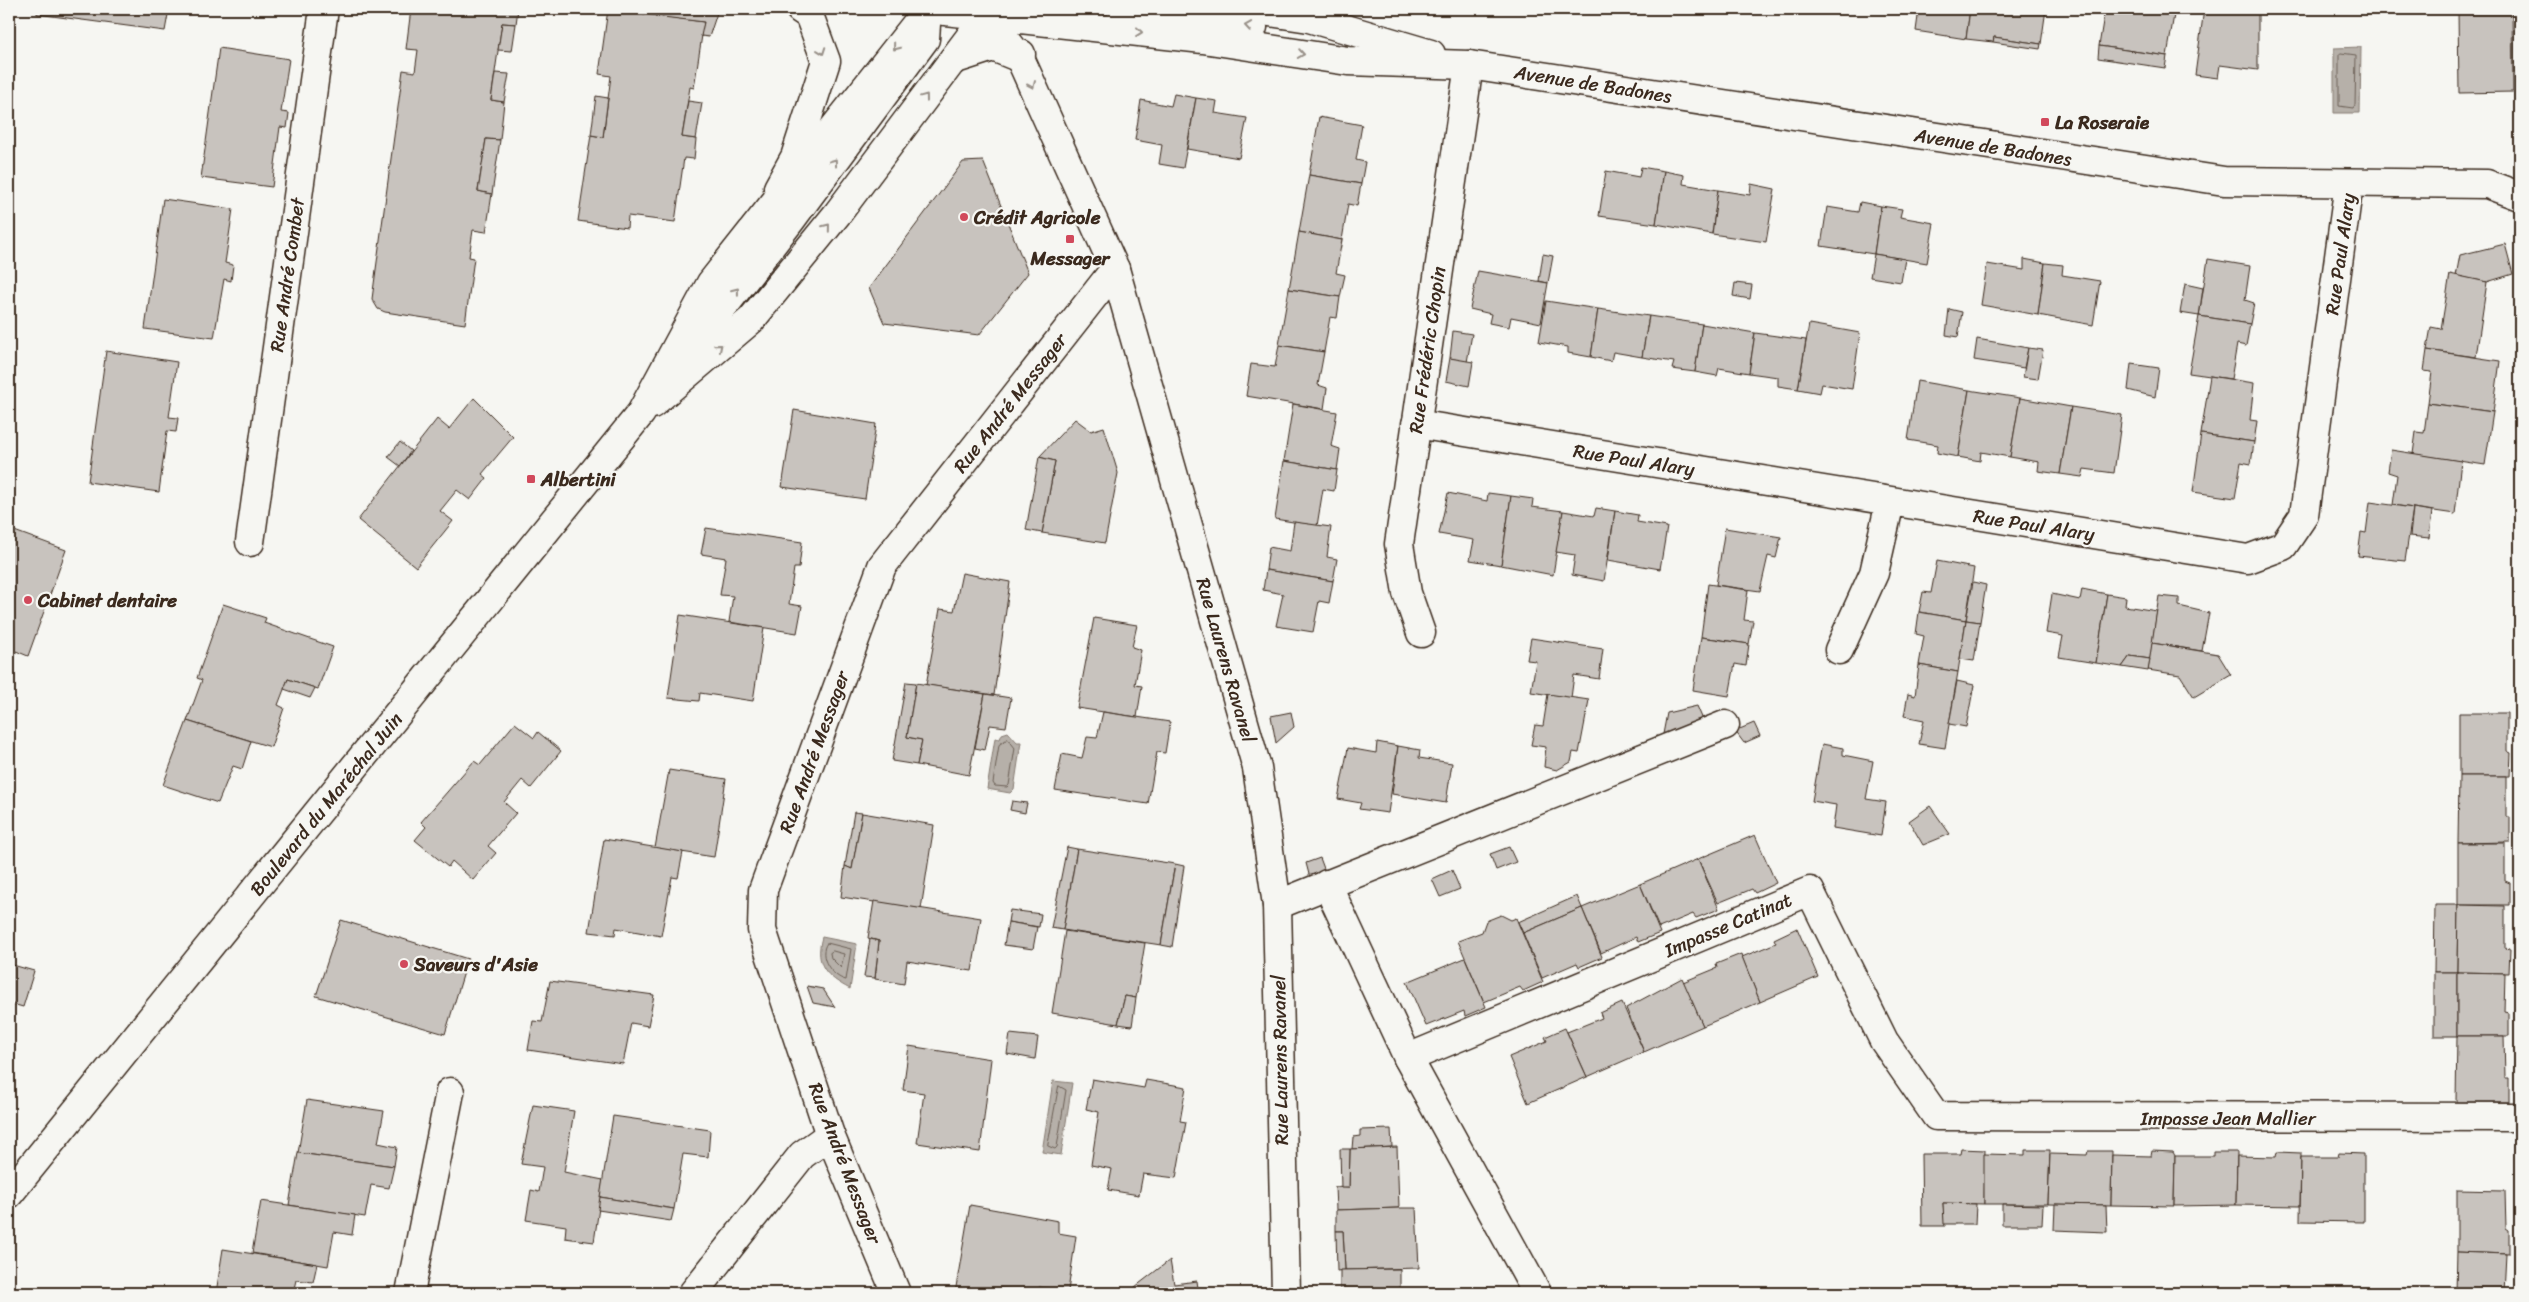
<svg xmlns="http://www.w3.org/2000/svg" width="2529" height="1302" font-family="Sriracha,sans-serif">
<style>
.water{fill:#b6b0a9;stroke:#857a71}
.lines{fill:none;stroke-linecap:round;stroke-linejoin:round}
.shore{stroke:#6c6056;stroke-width:1}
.building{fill:#c8c3be;stroke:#3b2a1e}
.street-casing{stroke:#3b2a1e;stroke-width:31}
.primary-casing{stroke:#3b2a1e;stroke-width:31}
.street{stroke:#f6f6f2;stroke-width:28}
.primary{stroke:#f6f6f2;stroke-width:28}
.oneway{stroke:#989088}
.poi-dot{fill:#d1495b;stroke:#f6f6f2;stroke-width:2}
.labels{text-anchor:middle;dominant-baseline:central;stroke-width:4.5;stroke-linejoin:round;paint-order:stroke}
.street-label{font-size:19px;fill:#3b2a1e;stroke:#f6f6f2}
.poi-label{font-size:19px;font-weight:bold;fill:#3b2a1e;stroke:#f6f6f2;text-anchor:start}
</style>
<rect width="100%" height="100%" fill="#f6f6f2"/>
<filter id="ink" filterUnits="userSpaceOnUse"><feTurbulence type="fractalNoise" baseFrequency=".02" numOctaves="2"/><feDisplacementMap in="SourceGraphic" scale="10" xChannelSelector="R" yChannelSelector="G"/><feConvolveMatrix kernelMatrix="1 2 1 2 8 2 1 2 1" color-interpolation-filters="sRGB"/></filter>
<g filter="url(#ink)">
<g class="water">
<polygon points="2361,47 2360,113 2334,113 2334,48"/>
<polygon points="1008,732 1017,742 1021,742 1014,789 1010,793 987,789 995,738 1000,739 1002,734"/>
<path d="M822 937 857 944 850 989C827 977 814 965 822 937Z"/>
<polygon points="1053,1081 1072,1083 1061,1155 1042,1152"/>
</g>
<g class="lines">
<g class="shore">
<polygon points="2341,53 2356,55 2355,105 2353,108 2339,106 2339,55"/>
<polygon points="1008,739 1015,748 1009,785 1007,787 995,786 993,783 999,745"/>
<path d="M827 943 851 949 846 980C832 977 817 956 827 943Z"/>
<polygon points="833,951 844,954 841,968 831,958 830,953"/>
<polygon points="1059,1086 1066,1090 1057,1147 1055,1149 1048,1146"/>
</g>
</g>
<g class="building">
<polygon points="37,9 169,9 165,31 37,14"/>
<polygon points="411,9 518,9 516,24 502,23 491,100 504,102 500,140 486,139 478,191 492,194 486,232 473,230 469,257 474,258 465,324 385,312 378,309 372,299 403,70 415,72 418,50 406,49"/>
<polygon points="608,9 704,22 694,88 690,87 682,137 696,139 694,159 684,158 675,222 628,216 627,228 578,221 591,135 603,137 611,76 599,74"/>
<polygon points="656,9 717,9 718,10 709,37 701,36 704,22 655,16"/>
<polygon points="1769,9 1806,9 1806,14"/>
<polygon points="1807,9 1843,9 1842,14"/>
<polygon points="1919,9 1970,9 1966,39 1916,31"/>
<polygon points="1970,9 2046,9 2041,44 1994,37 1993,42 1966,39"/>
<polygon points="2105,9 2175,9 2167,56 2099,46"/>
<polygon points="2204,9 2258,9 2258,70 2220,65 2218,78 2195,75"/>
<polygon points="2458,9 2512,9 2513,92 2459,93"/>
<polygon points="502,23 516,24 512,51 498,50"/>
<polygon points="1994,37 2041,44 2040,49 1993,42"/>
<polygon points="2099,46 2167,56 2165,68 2098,58"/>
<polygon points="219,48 289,59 281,112 289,113 287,128 280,127 272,187 201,178"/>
<polygon points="495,73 509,74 504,102 491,100"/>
<polygon points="1174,94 1196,98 1183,168 1159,164 1162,145 1135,140 1141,100 1171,106"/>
<polygon points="596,96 608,98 603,137 591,135"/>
<polygon points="1196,98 1217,101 1215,113 1247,118 1239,158 1187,149"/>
<polygon points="688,101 702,103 696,139 682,137"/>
<polygon points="1319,117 1362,125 1356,160 1365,162 1361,184 1309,175"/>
<polygon points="486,139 500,140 492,194 478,191"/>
<polygon points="983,161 1028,273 979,335 884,323 869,288 963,162"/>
<polygon points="1641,167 1664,171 1656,224 1599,216 1606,171 1639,177"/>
<polygon points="1664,171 1684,175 1683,184 1718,190 1712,234 1656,224"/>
<polygon points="1309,175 1361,184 1357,206 1348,204 1342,240 1299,232"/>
<polygon points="1751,184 1775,189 1766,242 1712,234 1718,190 1750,195"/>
<polygon points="163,199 233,209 225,263 233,265 231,281 224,279 214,338 145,329"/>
<polygon points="1860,202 1881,206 1874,254 1821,246 1827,207 1858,212"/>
<polygon points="1881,206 1902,209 1900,217 1934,223 1927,263 1874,254"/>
<polygon points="1299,232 1342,240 1336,273 1345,275 1340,297 1289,289"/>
<polygon points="2505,244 2513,274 2487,282 2456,276 2460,255"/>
<polygon points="1543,254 1553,256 1548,283 1539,281"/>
<polygon points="1874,254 1905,259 1901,282 1870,277"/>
<polygon points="2024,259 2045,263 2038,315 1981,305 1987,264 2024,270"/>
<polygon points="2208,259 2250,266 2245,300 2254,303 2250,324 2199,316"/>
<polygon points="2045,263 2063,265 2062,275 2100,281 2093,325 2038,315"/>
<polygon points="1478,271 1548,283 1541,323 1511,317 1509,327 1489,323 1491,314 1470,309"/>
<polygon points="2450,274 2487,282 2476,357 2427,350 2431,327 2441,329"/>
<polygon points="1735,283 1752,285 1750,299 1733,296"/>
<polygon points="2185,284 2203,288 2199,316 2180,313"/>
<polygon points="1289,289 1340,297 1337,318 1330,317 1324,352 1279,345"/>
<polygon points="1546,301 1598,309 1591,357 1568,353 1568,347 1539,342"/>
<polygon points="1598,309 1649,316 1642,357 1613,352 1611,361 1591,357"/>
<polygon points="1949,309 1962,312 1958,337 1946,335"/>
<polygon points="1649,316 1702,324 1695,372 1672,369 1674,362 1642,357"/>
<polygon points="2199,316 2250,324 2246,346 2237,344 2231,379 2189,373"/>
<polygon points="1702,324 1755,333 1749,373 1719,368 1717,376 1695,372"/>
<polygon points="1809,324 1860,333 1852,389 1822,384 1820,393 1798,389"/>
<polygon points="1453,331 1472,334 1467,362 1450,358"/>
<polygon points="1755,333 1806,340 1798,389 1778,386 1778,377 1749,373"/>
<polygon points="1977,339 2028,348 2024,368 1974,360"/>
<polygon points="1279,345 1324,352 1318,385 1327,388 1324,409 1246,396 1251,364 1275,367"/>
<polygon points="2028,348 2043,350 2038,379 2023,377"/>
<polygon points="2427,350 2500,361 2493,412 2428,403 2432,372 2424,371"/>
<polygon points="106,351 177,362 169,417 178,418 176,432 167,431 159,492 88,482"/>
<polygon points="1450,358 1473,362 1469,386 1446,381"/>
<polygon points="2131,364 2159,368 2155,397 2128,390"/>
<polygon points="2210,376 2254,383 2250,420 2257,421 2254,442 2201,434"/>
<polygon points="1917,381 1969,390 1958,457 1937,453 1938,445 1908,440"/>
<polygon points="1969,390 2020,398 2010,457 1981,452 1980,461 1958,457"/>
<polygon points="474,398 513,437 482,474 487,478 470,500 457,490 440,511 453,521 416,567 358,520 437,419 449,429"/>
<polygon points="2020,398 2071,407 2060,474 2038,471 2039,462 2010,457"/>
<polygon points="2428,403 2493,412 2485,465 2413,454 2416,432 2424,433"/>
<polygon points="1293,404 1337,412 1331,446 1340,449 1337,470 1284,461"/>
<polygon points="2071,407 2122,415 2114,473 2084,469 2082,477 2060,474"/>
<polygon points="794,410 876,424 865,499 782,487"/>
<polygon points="1075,419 1091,431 1104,427 1118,473 1105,543 1042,533 1055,461 1039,457"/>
<polygon points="2201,434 2254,442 2251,464 2241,462 2235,498 2193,492"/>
<polygon points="400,442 411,451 400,466 388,457"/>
<polygon points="2391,450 2461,461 2455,514 2393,505 2397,475 2388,472"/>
<polygon points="1039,457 1055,461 1042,533 1026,530"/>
<polygon points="1284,461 1337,470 1334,491 1323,489 1317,526 1275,519"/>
<polygon points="1448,493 1487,501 1488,493 1511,496 1501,565 1470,560 1474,540 1439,534"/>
<polygon points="1511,496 1533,499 1532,507 1563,511 1553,575 1501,565"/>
<polygon points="2370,502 2413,508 2405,561 2358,556 2361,532 2366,533"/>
<polygon points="1596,508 1615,511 1604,581 1572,575 1575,555 1556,552 1563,511 1594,516"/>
<polygon points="2413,508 2432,511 2429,538 2410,536"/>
<polygon points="1615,511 1638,515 1637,522 1667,527 1660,569 1608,560"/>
<polygon points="1294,522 1331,527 1327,557 1337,559 1333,581 1266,570 1269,547 1290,551"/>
<polygon points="706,528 802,542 799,568 794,568 789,604 802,606 797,633 729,622 733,596 720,595 726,558 701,554"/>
<polygon points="1725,528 1781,537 1776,558 1768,556 1760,591 1716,585"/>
<polygon points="9,529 66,550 28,656 16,651 9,669"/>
<polygon points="1937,561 1974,568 1966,620 1919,612 1923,592 1931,593"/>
<polygon points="1266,570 1333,581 1329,603 1319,601 1313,632 1276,626 1283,594 1263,590"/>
<polygon points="962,573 1010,582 994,695 926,685 940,609 954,611"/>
<polygon points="1973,582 1986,585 1980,622 1966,620"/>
<polygon points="1708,584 1748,590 1744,620 1753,621 1749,644 1701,637"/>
<polygon points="2082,589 2107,594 2096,663 2059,657 2063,636 2046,633 2052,594 2080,600"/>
<polygon points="2107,594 2126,597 2125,606 2157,611 2150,659 2130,656 2122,667 2096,663"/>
<polygon points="2159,596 2179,598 2179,606 2209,613 2202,651 2152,643"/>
<polygon points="223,604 266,618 264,623 333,647 318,689 288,679 278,705 284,708 271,747 187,721 202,680 197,678"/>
<polygon points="1919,612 1966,620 1958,672 1919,665 1924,636 1916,634"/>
<polygon points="680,615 764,628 753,701 700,693 699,701 668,698"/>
<polygon points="1094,618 1137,625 1132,647 1141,650 1135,685 1142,686 1137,717 1077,708"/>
<polygon points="1966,620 1980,622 1974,661 1960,659"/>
<polygon points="1701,637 1749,644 1746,666 1735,664 1729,696 1693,690"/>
<polygon points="1531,638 1603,649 1599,679 1574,675 1571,698 1531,692 1536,661 1527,660"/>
<polygon points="2152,643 2218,654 2231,675 2194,697 2180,675 2148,670"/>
<polygon points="2130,656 2150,659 2148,671 2122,667"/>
<polygon points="1919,665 1958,672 1945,748 1919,744 1924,720 1904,716 1908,694 1915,696"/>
<polygon points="288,679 315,688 310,698 284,689"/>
<polygon points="1957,681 1974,685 1966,727 1949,724"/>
<polygon points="906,682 916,683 907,737 922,740 917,765 892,761"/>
<polygon points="916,683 985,694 969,775 917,765 922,740 907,737"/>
<polygon points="985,694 1011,698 1006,727 990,725 985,750 975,748"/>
<polygon points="1548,694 1589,700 1579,753 1573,752 1571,762 1557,770 1544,767 1546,747 1531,745 1535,725 1543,726"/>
<polygon points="1697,706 1707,729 1660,750 1667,713"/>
<polygon points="1103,712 1170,722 1165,753 1157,752 1148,804 1055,790 1062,754 1082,758 1087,737 1097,738"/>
<polygon points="1291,712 1294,727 1276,743 1271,716"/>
<polygon points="2459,713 2507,713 2507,751 2511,753 2510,776 2459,776"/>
<polygon points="187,721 251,741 242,769 233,766 218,803 163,785"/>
<polygon points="515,723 534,738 538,732 561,751 531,788 522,780 504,802 516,813 488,846 496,853 473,880 452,861 448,867 415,840 426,827 421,822 474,761 480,765"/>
<polygon points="1754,723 1760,736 1744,743 1735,731"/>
<polygon points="1377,742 1398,746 1388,813 1359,809 1361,803 1338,799 1348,748 1376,753"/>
<polygon points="1822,744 1843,748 1843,755 1873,761 1866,799 1886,802 1881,836 1833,828 1836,805 1812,801"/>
<polygon points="1398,746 1420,750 1419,758 1452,763 1446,803 1392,794"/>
<polygon points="669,770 726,779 714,857 655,848"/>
<polygon points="2459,776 2506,776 2506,817 2510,817 2510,842 2458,843"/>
<polygon points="1012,801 1027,803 1025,813 1010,810"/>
<polygon points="1930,806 1950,834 1923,845 1909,821"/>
<polygon points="854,812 862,813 852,869 845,866"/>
<polygon points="862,813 934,825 921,909 841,897 845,866 852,869"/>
<polygon points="1755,835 1776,883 1755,893 1752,889 1718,903 1698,859"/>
<polygon points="604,839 683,852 678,878 672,877 661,936 616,928 615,935 589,932"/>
<polygon points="2458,843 2505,843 2505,881 2510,883 2510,905 2458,905"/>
<polygon points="1067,847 1077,849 1063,930 1051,928"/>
<polygon points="1509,847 1516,862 1496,870 1490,854"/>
<polygon points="1077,849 1175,864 1161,945 1063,930"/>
<polygon points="1320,858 1326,874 1311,882 1306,863"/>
<polygon points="1698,859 1719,909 1696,918 1693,914 1659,928 1640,884"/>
<polygon points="1175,864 1184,866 1172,947 1161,945"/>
<polygon points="1452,870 1460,889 1440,897 1432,879"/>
<polygon points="1640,884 1660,933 1638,942 1636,937 1601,953 1582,908"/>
<polygon points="1577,896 1582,908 1523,933 1518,922"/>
<polygon points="874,901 981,918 972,971 907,961 904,984 875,979 879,941 868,938"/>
<polygon points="2435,905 2458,905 2457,972 2434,972"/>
<polygon points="2458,905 2505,906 2505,948 2510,949 2509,973 2457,972"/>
<polygon points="1582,908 1602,957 1579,967 1577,963 1542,978 1523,933"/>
<polygon points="1010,910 1041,914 1039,927 1008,922"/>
<polygon points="1501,915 1511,920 1516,918 1543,982 1523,991 1520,987 1484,1002 1458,941 1482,932 1486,921"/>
<polygon points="341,920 468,959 445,1034 316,996"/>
<polygon points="1008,922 1037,927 1033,949 1004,945"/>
<polygon points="1797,928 1818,977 1760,1002 1742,957 1776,943 1774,939"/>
<polygon points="1065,931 1145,943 1136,998 1125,996 1118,1024 1052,1013"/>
<polygon points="870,939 879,941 875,978 864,977"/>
<polygon points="1741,954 1760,1002 1703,1026 1683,982 1717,968 1716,964"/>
<polygon points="1465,958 1486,1007 1465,1016 1464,1011 1426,1026 1407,982"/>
<polygon points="9,964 34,971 23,1007 9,1003"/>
<rect x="2434" y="972" width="23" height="64"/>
<polygon points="2457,972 2505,973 2504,1012 2509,1013 2509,1036 2457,1036"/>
<polygon points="1682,978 1703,1026 1644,1052 1626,1008"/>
<polygon points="550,981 654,995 648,1026 631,1023 623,1064 528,1050 533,1021 542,1022"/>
<polygon points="807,986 823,989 835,1007 813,1003"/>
<polygon points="1125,996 1136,998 1132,1026 1118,1024"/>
<polygon points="1622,1003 1644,1052 1587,1077 1567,1032 1602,1018 1600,1013"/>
<polygon points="1565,1028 1587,1077 1528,1103 1509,1057 1547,1041 1545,1037"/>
<polygon points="1010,1034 1038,1037 1035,1059 1007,1054"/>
<polygon points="2457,1036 2504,1036 2505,1078 2509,1078 2509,1102 2456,1102"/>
<polygon points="909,1046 991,1059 980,1152 917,1143 924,1093 903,1090"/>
<polygon points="1092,1079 1144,1088 1146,1080 1186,1087 1180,1121 1186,1122 1176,1178 1143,1174 1139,1195 1108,1190 1112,1169 1091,1165 1099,1112 1086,1109"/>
<polygon points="307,1100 384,1111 378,1143 397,1147 394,1166 298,1153"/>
<polygon points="533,1105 574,1111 564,1172 603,1180 594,1242 565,1238 566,1226 526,1220 531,1190 539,1192 543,1167 521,1164"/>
<polygon points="613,1116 710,1130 708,1157 683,1154 674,1209 600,1197"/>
<polygon points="1391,1129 1392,1147 1352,1149 1353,1137 1360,1136 1360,1130"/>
<polygon points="1397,1147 1399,1208 1336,1210 1335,1187 1349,1188 1350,1149"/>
<polygon points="1340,1149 1350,1149 1349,1188 1341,1188"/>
<polygon points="1961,1149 1985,1150 1984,1204 1943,1203 1945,1226 1922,1226 1921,1154 1960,1154"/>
<polygon points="2025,1150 2050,1150 2048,1204 1984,1204 1984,1154 2025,1155"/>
<polygon points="2088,1151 2112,1151 2111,1205 2048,1204 2050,1154 2087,1155"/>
<polygon points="2152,1151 2173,1152 2175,1156 2174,1206 2111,1205 2112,1155 2151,1156"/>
<polygon points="2214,1152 2237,1152 2236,1205 2174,1206 2175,1156 2214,1156"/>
<polygon points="2277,1152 2301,1153 2300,1206 2236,1205 2237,1156 2276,1157"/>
<polygon points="298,1153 394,1166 389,1188 371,1185 365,1217 289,1205"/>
<polygon points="2339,1153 2364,1154 2364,1222 2300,1221 2301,1157 2338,1157"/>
<polygon points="2457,1190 2505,1191 2506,1228 2509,1230 2509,1254 2457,1252"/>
<polygon points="600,1197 674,1209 671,1221 598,1210"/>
<polygon points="261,1201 355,1215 352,1235 334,1232 328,1266 252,1253"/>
<polygon points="1943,1203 1976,1204 1975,1224 1944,1224"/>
<polygon points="2002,1204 2043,1205 2042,1225 2002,1225"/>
<polygon points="2055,1204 2106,1205 2107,1232 2054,1230"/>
<polygon points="970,1205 1058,1221 1058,1233 1076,1236 1068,1291 1039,1287 1037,1293 1000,1288 999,1293 955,1293"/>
<polygon points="1399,1208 1416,1208 1419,1268 1345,1270 1343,1231 1336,1231 1336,1210"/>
<polygon points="1336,1231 1343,1231 1345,1270 1337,1271"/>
<polygon points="223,1249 317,1264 313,1282 296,1280 293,1293 216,1293"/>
<polygon points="2457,1252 2506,1254 2504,1293 2456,1293"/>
<polygon points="1170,1260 1174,1284 1197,1281 1198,1288 1163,1293 1136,1293 1135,1287"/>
<polygon points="1400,1269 1400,1293 1340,1293 1340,1270"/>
<polygon points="1198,1288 1199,1293 1163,1293"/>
</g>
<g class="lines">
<defs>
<g id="street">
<polyline points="927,9 1203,39 1348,61 1469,65 2224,181 2487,184 2519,196"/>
<polyline points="1121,9 1253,27"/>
<polyline points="1250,9 1309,18 1431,54"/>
<polyline points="987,16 1020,58 1115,269 1257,768 1277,905 1286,1293"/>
<polyline points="953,60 993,47 1020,58 1021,54"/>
<polyline points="778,188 795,157 826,61 809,15 800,9"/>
<polyline points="668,378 791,220 925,39 927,9"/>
<polyline points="1416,424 2248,559 2283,546 2304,515 2349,183"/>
<polyline points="250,542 324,9"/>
<polyline points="1421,633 1407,593 1399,544 1469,65"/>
<polyline points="1839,650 1874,573 1890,502"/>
<polyline points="1327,884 1408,1058 1537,1293"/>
<polyline points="1277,905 1725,725"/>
<polyline points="1408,1058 1810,891 1884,1041 1936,1116 2520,1117"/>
<polyline points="410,1293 450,1092"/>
<polyline points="693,1293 802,1155 830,1135"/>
<polyline points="896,1293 830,1135 762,930 763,890 882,566 1115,269"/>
</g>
<g id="primary">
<polyline points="652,404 751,320 838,213 991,9"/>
<polyline points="9,1194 641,413 711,283 928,9"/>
</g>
</defs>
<use href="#street" class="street-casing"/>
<use href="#primary" class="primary-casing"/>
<use href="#street" class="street"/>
<use href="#primary" class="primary"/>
</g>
<defs><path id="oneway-chevron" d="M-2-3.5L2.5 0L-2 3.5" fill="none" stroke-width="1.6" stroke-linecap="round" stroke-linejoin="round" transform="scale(1.25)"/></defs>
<g class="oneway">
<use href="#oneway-chevron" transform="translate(1248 26) rotate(-171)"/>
<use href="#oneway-chevron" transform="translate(1139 32) rotate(6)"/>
<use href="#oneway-chevron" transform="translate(896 47) rotate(129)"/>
<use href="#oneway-chevron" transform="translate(822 51) rotate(70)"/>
<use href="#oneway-chevron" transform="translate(1301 54) rotate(9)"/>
<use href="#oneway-chevron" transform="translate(1032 85) rotate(66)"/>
<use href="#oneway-chevron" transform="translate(925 97) rotate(-53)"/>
<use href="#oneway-chevron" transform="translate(834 162) rotate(-54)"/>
<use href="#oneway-chevron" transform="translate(827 227) rotate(-51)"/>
<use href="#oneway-chevron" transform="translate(736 291) rotate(-52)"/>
<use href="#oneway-chevron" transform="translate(719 347) rotate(-40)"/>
</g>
</g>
<g class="poi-dot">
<rect x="2040" y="117" width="10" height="10" rx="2.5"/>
<circle cx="964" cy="217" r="5"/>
<rect x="1065" y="234" width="10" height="10" rx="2.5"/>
<rect x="526" y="474" width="10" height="10" rx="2.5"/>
<circle cx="28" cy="600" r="5"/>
<circle cx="404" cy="964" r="5"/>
</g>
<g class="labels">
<g class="street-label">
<text transform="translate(1593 84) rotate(9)">Avenue de Badones</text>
<text transform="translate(1993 147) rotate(9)">Avenue de Badones</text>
<text transform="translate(2340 254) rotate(-82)">Rue Paul Alary</text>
<text transform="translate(287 275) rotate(-82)">Rue André Combet</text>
<text transform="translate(1427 350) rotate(-82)">Rue Frédéric Chopin</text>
<text transform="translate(1010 403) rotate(-52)">Rue André Messager</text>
<text transform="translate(1634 460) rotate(9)">Rue Paul Alary</text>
<text transform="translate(2034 525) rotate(9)">Rue Paul Alary</text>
<text transform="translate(1226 660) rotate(74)">Rue Laurens Ravanel</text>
<text transform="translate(814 752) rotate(-70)">Rue André Messager</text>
<text transform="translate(326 804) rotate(-51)">Boulevard du Maréchal Juin</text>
<text transform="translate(1728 925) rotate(-23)">Impasse Catinat</text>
<text transform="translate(1280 1060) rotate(-91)">Rue Laurens Ravanel</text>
<text x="2228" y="1118">Impasse Jean Mallier</text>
<text transform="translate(845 1163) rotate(69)">Rue André Messager</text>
</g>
<g class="poi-label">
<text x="2055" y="122">La Roseraie</text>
<text x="974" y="217">Crédit Agricole</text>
<text x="1070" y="258" text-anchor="middle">Messager</text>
<text x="541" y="479">Albertini</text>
<text x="38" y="600">Cabinet dentaire</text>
<text x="414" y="964">Saveurs d'Asie</text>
</g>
</g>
<rect width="2529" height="1302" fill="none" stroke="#f6f6f2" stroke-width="30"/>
<rect x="15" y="15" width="2499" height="1272" fill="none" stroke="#3b2a1e" stroke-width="2" filter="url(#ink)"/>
</svg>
